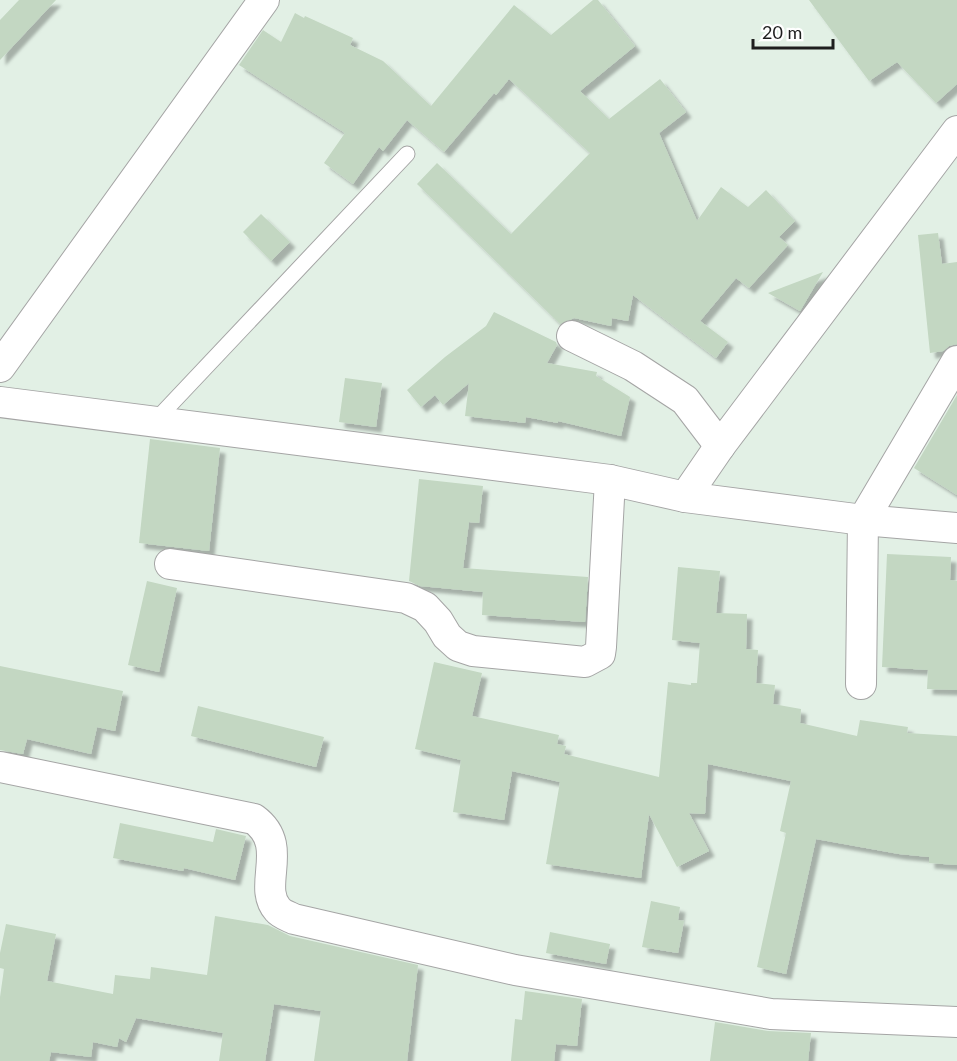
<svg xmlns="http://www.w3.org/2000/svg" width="957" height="1061" font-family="Lato,sans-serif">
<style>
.building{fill:#c3d7c2;filter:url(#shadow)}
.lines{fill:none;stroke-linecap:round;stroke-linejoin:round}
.lane-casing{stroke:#a5a5a5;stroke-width:17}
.street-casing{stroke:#a5a5a5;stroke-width:32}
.lane{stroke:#fff;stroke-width:15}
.street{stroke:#fff;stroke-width:30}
</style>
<defs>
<filter id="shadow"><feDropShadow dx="5.5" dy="5.5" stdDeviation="1.5" flood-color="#0004"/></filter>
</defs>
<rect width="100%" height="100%" fill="#e2f0e5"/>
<g class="building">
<polygon points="19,0 56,0 0,60 0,20"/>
<polygon points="593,0 598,0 635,46 580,91 609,119 660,79 686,112 659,133 697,221 721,187 748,207 766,190 795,221 779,237 788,245 749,288 736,278 700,321 728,342 716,358 633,295 628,321 612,318 611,326 574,318 560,324 417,184 437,163 511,234 590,153 509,79 496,95 494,93 444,152 407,120 383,151 379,147 353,184 324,163 345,133 239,65 263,30 281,42 295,13 304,18 305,16 353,38 350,45 383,61 431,106 514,5 551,35"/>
<polygon points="809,0 957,0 957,84 936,103 897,62 869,81"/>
<polygon points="261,214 290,242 271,261 243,232"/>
<polygon points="938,233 942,264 957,262 957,344 949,346 943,351 930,353 918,235"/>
<polygon points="823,272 800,311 768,293"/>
<polygon points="494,312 556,342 557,345 547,363 597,372 596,376 630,397 621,436 558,421 558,423 526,417 525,423 465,416 469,383 443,405 435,395 421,407 407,390 445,357 486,326"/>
<polygon points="345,378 382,383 376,427 339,422"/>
<polygon points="957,395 957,495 914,468"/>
<polygon points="150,439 220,448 209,551 139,543"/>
<polygon points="419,479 483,486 479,523 469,522 463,568 588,577 585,622 482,615 483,592 420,586 409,581"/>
<polygon points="887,554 951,557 950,580 957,581 957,690 927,689 928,670 882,667"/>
<polygon points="678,567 720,571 716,613 747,614 746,649 758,650 756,683 775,685 773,704 801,709 800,723 857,736 860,720 908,727 907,733 957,736 957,865 929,863 929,857 899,854 816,839 786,974 757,967 786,833 780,831 791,781 708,764 705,814 689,813 709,851 677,867 649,814 641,878 546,864 560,782 512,771 504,820 453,812 461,760 415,749 434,662 482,673 472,716 559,735 557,744 566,746 564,754 659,777 668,682 691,685 691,683 697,683 700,643 672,640"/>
<polygon points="147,581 177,588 159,672 128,665"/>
<polygon points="0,666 123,691 115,731 97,727 91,754 27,739 23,754 0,750"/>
<polygon points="198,706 324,737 316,767 191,736"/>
<polygon points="120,823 213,842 216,829 246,836 235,880 184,868 183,871 113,858"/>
<polygon points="651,901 680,907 678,920 684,921 678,953 642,947"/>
<polygon points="215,916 268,925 290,936 418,965 407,1061 314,1061 321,1011 274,1004 265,1061 219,1061 223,1033 136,1018 126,1042 119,1038 117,1047 93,1042 91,1057 51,1052 49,1061 0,1061 0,997 4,969 0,968 0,953 6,924 56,934 47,981 113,994 115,975 150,979 151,967 207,975"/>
<polygon points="550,932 610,944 606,964 546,953"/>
<polygon points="525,991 582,999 577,1046 556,1044 554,1061 511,1061 515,1019 522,1020"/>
<polygon points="715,1022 768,1031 811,1033 808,1061 710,1061"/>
</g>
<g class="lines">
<defs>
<polyline id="lane" points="154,422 407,154"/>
<g id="street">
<polyline points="572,336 633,366 685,400 720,446"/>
<polyline points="0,367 264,0"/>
<polyline points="0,402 610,480 685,497 863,520 957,528"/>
<polyline points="685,497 720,446 957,131"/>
<polyline points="170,564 406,598 425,607 438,621 447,636 458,646 473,651 585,662 600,654 601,647 610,480"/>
<polyline points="861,684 863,520 957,361"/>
<path d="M0 767 254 819C291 846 256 886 278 910 281 914 290 917 294 919L515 970 771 1014 957 1022"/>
</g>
</defs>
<use href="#lane" class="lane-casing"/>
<use href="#street" class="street-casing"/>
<use href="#lane" class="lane"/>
<use href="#street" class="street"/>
</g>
<path d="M753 39v9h80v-9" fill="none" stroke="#1e1e1e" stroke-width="3"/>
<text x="762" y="39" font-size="18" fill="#1e1e1e" stroke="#ffffff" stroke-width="4.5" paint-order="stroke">20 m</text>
</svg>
